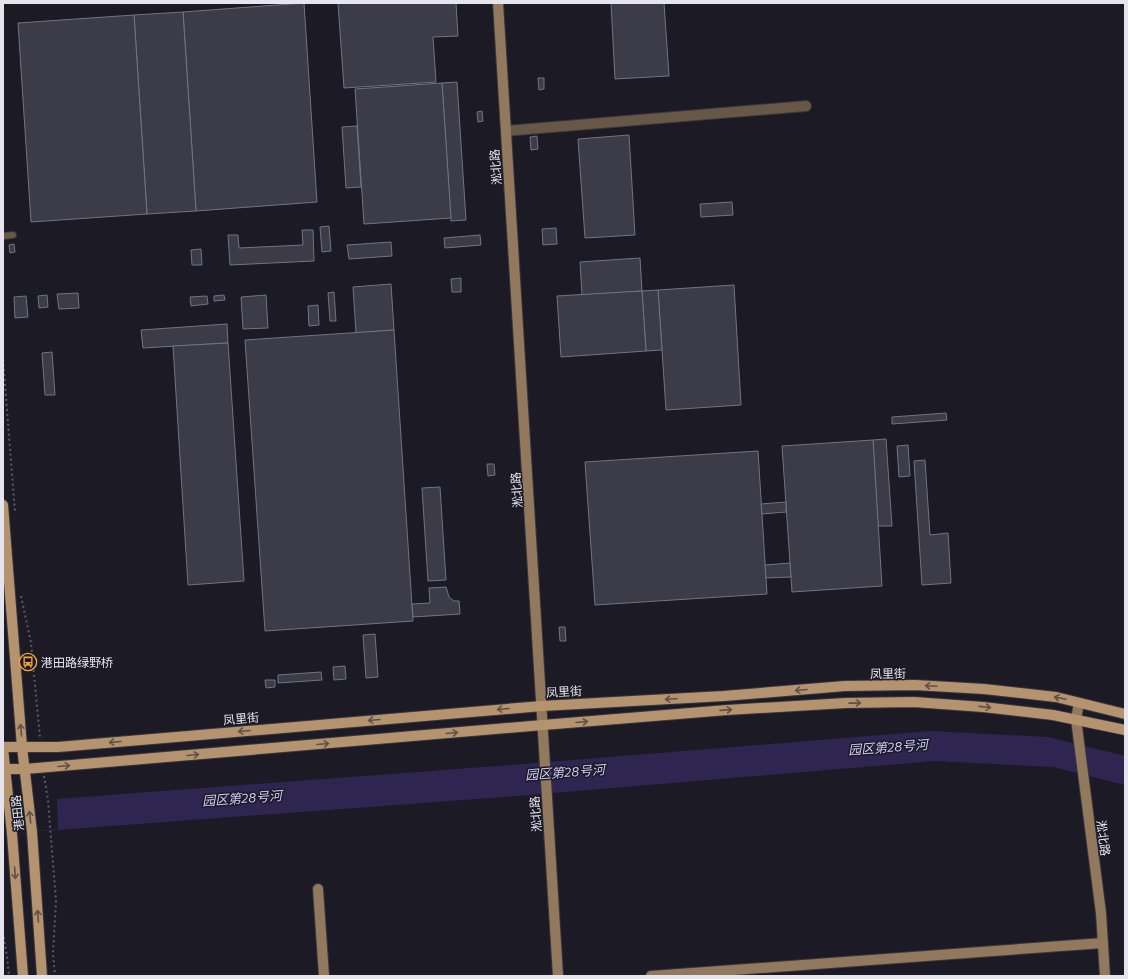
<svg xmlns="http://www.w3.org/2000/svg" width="1128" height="979" font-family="Commissioner,'Noto Sans SC',sans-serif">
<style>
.water{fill:#2e2651}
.pier{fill:#1b1a25}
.building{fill:#3c3b48;stroke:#747381}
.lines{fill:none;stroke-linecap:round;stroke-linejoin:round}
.lane-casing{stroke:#373641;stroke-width:8}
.street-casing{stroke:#373641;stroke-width:12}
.secondary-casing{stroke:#373641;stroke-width:12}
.primary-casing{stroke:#373641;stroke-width:12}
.path{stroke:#5d5c66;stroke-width:2;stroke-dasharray:2 3;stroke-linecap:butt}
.lane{stroke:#675745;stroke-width:6}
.street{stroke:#675745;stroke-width:10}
.secondary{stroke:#92785c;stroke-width:10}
.primary{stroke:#b4936e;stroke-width:10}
.oneway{stroke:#605046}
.labels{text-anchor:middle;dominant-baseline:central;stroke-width:3;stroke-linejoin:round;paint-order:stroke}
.street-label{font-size:12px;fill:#e6e5ed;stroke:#1b1a25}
.poi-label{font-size:12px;fill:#e6e5ed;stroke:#1b1a25;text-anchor:start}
.water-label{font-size:13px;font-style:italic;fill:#cfcbf9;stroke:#1b1a25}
</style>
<rect width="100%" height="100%" fill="#1b1a25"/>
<polygon class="water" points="931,731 1048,737 1125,756 1125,785 1053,767 935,761 529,795 3,834 3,803 523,764"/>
<polygon class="pier" points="57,799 58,829 3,834 3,803"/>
<g class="building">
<polygon points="304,3 317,202 196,211 183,12"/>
<polygon points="338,3 456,3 458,36 433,37 436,82 344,88"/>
<polygon points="611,3 664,3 669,76 615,79"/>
<polygon points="183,12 196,211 147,214 134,15"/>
<polygon points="134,15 147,214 31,222 18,23"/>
<polygon points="538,78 544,78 544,89 539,90"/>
<polygon points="457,82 466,220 451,221 442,83"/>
<polygon points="442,83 451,218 364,224 355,89"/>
<polygon points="482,111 483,121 478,122 477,112"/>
<polygon points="357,126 361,187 346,188 342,127"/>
<polygon points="629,135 635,235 585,238 578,139"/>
<polygon points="537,136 538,149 531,150 530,137"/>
<polygon points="732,202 733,215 701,217 700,204"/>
<polygon points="329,226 331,251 322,252 320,227"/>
<polygon points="556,228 557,244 543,245 542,229"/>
<polygon points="302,230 313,230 314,261 230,265 228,235 238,235 239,248 303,245"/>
<polygon points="480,235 481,245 445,248 444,238"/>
<polygon points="391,242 392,256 349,259 347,245"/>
<polygon points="14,244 15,252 10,253 9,245"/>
<polygon points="201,249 202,265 192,265 191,250"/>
<polygon points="640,258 642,291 582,295 580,262"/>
<polygon points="461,278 461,292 452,292 451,279"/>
<polygon points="391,284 394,330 356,333 353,287"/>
<polygon points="734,285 741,405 666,410 658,290"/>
<polygon points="658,290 662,350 646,351 642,291"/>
<polygon points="642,291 646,351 561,357 557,296"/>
<polygon points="334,292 336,321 330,321 328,293"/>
<polygon points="78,293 79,308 59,309 57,294"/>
<polygon points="47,295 48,307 39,308 38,296"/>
<polygon points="224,295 225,300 214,301 214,296"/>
<polygon points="266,295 268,328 243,329 241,297"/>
<polygon points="26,296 28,317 15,318 14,297"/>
<polygon points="207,296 208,304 191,306 190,297"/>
<polygon points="318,305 319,325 309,326 308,306"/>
<polygon points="227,324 228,343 143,348 141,330"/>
<polygon points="394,330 413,621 265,631 245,340"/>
<polygon points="228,343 244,581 188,585 173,346"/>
<polygon points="52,352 55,395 45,395 42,353"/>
<polygon points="946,413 947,420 892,424 892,417"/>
<polygon points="886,439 892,526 878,526 873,440"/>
<polygon points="873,440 882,586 792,592 782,446"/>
<polygon points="908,445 910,476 899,477 897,446"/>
<polygon points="758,451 767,594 595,605 585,462"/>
<polygon points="925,460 930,535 948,533 951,583 922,585 914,461"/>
<polygon points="487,464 494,464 495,475 488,476"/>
<polygon points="440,487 446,580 428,581 422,488"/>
<polygon points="786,502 786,512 762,514 761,504"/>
<polygon points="790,563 791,577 766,578 765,565"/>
<polygon points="446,587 449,597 454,601 459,601 460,614 413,617 412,604 430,603 429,588"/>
<polygon points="559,627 565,627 566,641 560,641"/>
<polygon points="375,634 378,677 366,678 363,635"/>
<polygon points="345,666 346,679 334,680 333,667"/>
<polygon points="321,672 322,680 278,683 278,675"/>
<polygon points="265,680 275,680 275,687 266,688"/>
</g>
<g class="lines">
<defs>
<polyline id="lane" points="3,236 13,235"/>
<polyline id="street" points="506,131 806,106"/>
<g id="secondary">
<polyline points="498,3 558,976"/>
<polyline points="1079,703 1076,719 1101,913 1105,976"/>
<polyline points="318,889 324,976"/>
<polyline points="651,976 1103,943"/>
</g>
<g id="primary">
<polyline points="3,505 22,747 32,832 42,976"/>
<polyline points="3,747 58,747 542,706 724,696 845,686 915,685 984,689 1056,697 1125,714"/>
<polyline points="3,748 12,834 23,976"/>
<polyline points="3,769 25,769 543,725 727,710 846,703 914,702 983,707 1053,715 1125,730"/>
</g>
</defs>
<use href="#lane" class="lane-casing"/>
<use href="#street" class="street-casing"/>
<use href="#secondary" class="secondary-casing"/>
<use href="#primary" class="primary-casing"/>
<g class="path">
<polyline points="3,359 15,512"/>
<polyline points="21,596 31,643 40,738"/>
<polyline points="44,776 48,800 56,901 53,954 55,976"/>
<polyline points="3,932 7,957 9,976"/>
</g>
<use href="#lane" class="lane"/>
<use href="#street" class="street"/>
<use href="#secondary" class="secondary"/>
<use href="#primary" class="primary"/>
</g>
<defs><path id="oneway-shaft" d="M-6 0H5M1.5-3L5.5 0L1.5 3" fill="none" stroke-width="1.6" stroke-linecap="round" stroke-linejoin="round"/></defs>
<g class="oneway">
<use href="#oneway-shaft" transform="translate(931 686) rotate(-177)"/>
<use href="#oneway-shaft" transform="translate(801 690) rotate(175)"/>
<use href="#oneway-shaft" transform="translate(1060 698) rotate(-168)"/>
<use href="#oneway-shaft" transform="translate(671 699) rotate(177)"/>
<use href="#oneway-shaft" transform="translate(855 703) rotate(-1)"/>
<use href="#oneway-shaft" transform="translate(985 707) rotate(6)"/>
<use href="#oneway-shaft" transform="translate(503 709) rotate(175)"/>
<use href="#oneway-shaft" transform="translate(726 710) rotate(-4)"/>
<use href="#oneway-shaft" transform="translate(374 720) rotate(175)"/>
<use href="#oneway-shaft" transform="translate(582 722) rotate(-5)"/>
<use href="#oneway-shaft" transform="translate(21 730) rotate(-95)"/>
<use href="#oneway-shaft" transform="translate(244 731) rotate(175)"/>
<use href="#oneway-shaft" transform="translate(452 733) rotate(-5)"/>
<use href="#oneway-shaft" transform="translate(115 742) rotate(175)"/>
<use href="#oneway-shaft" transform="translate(323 744) rotate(-5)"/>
<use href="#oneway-shaft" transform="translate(193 755) rotate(-5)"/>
<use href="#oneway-shaft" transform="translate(64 766) rotate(-5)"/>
<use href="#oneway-shaft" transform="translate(30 817) rotate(-96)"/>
<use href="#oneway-shaft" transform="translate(15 873) rotate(86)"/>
<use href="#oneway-shaft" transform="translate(38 916) rotate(-94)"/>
</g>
<defs>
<symbol id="bus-ring" viewBox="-11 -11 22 22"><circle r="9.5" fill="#1b1a25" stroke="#f2a542" stroke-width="1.5"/><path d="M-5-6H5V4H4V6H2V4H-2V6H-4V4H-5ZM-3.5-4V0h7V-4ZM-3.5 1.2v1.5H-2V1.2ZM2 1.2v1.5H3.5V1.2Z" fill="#f2a542"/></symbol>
</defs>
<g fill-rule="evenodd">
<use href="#bus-ring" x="18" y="652" width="20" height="20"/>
</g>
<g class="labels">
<g class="street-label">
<text transform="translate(495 167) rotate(-94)">淞北路</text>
<text transform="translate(516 490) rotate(-94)">淞北路</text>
<text transform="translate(888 673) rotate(-1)">凤里街</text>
<text transform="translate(564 691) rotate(-3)">凤里街</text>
<text transform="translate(241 718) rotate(-5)">凤里街</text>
<text transform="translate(17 813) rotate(-96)">港田路</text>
<text transform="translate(535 814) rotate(-94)">淞北路</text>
<text transform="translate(1104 838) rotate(83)">淞北路</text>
</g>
<g class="poi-label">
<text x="41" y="662">港田路绿野桥</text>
</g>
<g class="water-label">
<text transform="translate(888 747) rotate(-4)">园区第28号河</text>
<text transform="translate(565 772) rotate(-4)">园区第28号河</text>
<text transform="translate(242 798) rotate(-4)">园区第28号河</text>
</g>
</g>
<rect width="1128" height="979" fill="none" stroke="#e6e5ed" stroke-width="8"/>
</svg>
